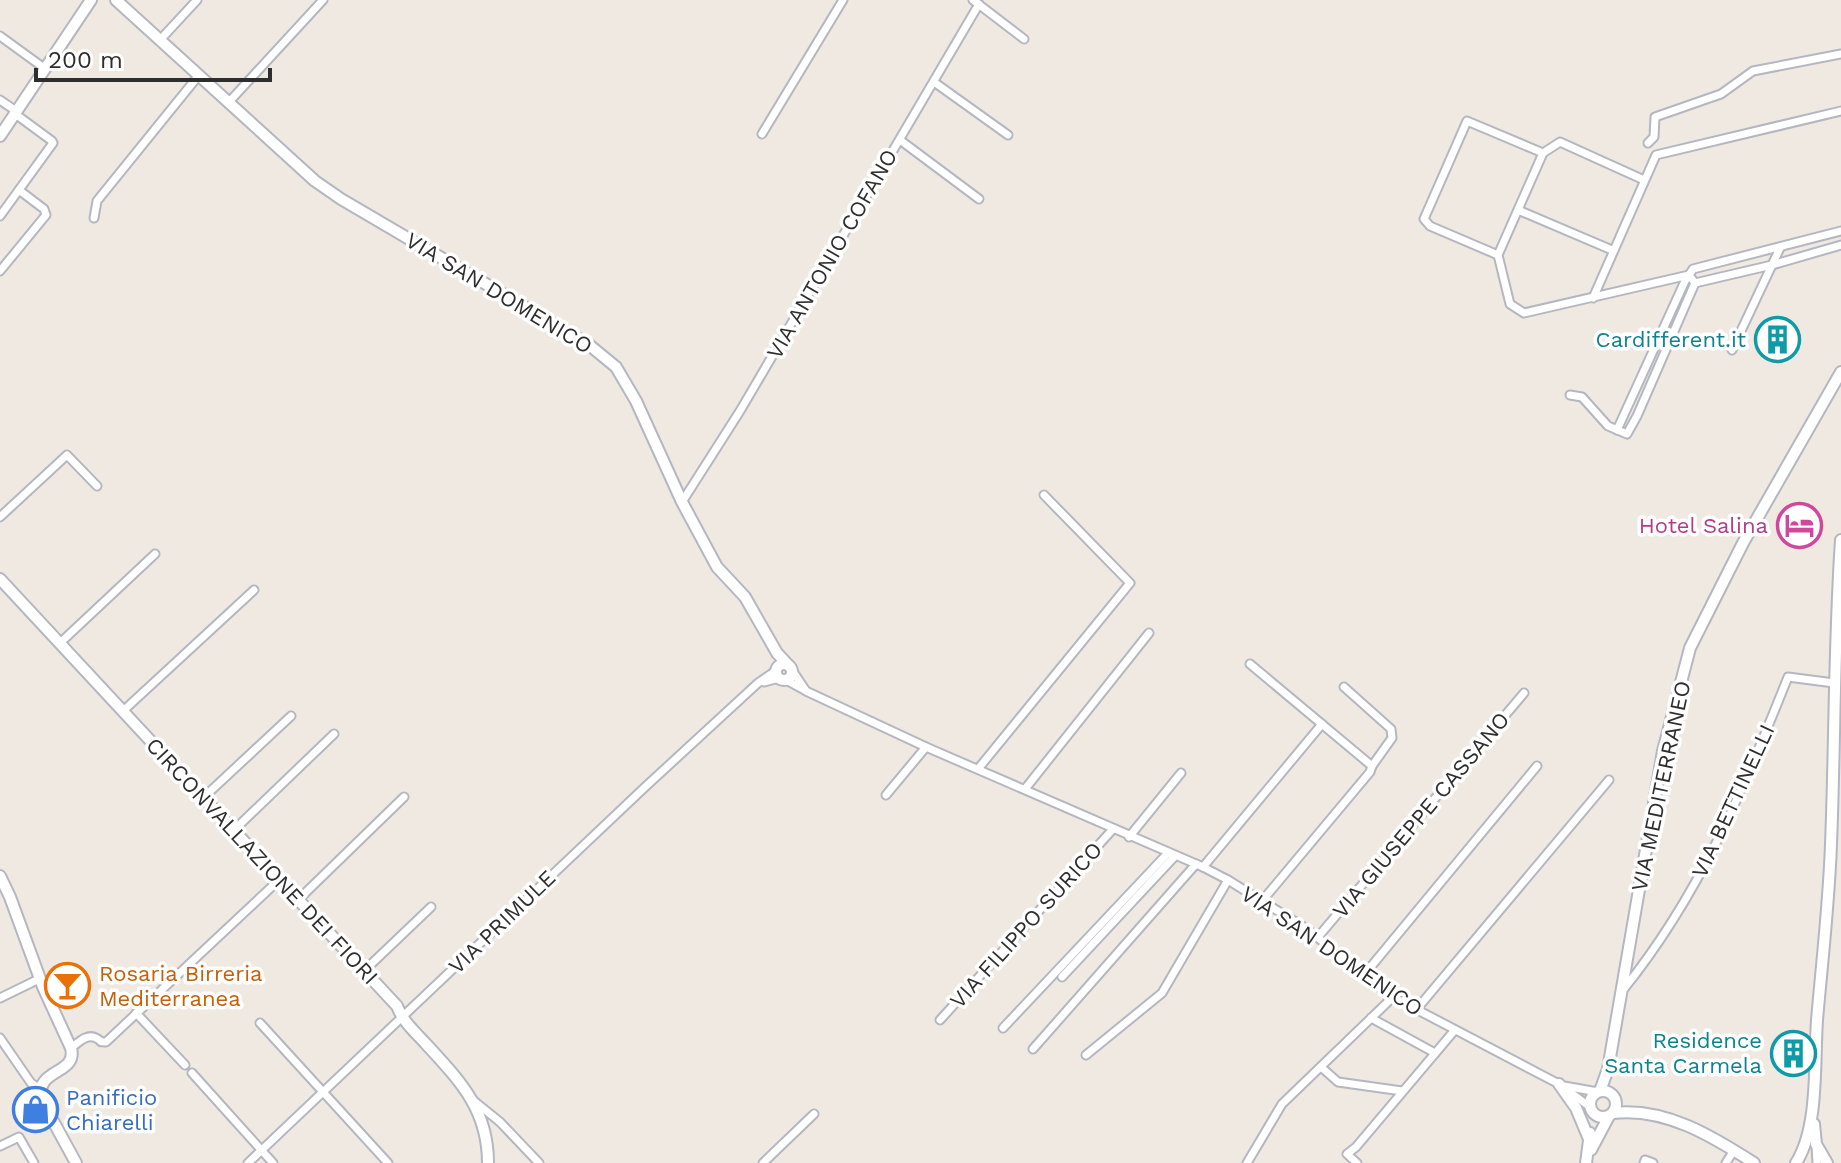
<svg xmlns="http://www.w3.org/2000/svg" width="1841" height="1163" font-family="'Work Sans',sans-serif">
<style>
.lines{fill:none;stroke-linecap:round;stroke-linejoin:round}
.street-casing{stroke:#b4b7c1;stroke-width:11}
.secondary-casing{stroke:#b4b7c1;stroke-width:14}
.street{stroke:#fff;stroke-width:7}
.secondary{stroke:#fff;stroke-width:10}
.labels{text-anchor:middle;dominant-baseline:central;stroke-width:7;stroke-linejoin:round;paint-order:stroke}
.street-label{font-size:22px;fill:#2e2e2e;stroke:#fff}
.culture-label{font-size:22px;fill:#0d838f;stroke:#fff;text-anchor:end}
.hotel-label{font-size:22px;fill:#b23c85;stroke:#fff;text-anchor:end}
.food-label{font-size:22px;fill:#c56008;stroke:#fff;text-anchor:start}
.shop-label{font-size:22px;fill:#366cbe;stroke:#fff;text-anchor:start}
</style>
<rect width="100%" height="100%" fill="#efe9e1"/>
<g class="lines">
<defs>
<g id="street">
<polyline points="973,0 1024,39"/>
<polyline points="0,36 44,68"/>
<polyline points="160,40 197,0"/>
<polyline points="934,82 1008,135"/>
<polyline points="0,100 16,111"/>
<polyline points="229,102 323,0"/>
<polyline points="762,134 843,0"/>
<polyline points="900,140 979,199"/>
<polyline points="1648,143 1654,137 1655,117 1721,94 1753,71 1841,54"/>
<polyline points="1543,153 1560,142 1644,180"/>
<polyline points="1518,210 1612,250"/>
<polyline points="0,216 53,143 52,141 14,113"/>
<polyline points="94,218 97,201 199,75"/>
<polyline points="1498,255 1543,153 1467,121 1424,219 1430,226 1498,255 1510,304 1524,313 1689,275"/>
<polyline points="0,271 46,215 44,209 19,190"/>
<polyline points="1695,283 1772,265 1841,245"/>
<polyline points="1593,298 1656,155 1841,111"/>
<polyline points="1732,350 1780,248"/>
<polyline points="1570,395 1582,397 1608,426 1627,434 1637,416 1695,283 1689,275"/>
<polyline points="1617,430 1685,281 1693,269 1841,231"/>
<polyline points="682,502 740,411 979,4"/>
<polyline points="0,517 67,455 97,486"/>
<polyline points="60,643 155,554"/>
<polyline points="1250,664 1372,766 1370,772 1262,901"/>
<polyline points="792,670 806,691"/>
<polyline points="786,680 808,692 926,747 1203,867 1228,880 1307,929 1389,995 1559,1084 1590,1107"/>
<polyline points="764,682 779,678"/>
<polyline points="1344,687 1391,729 1392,738 1372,766"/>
<polyline points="123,711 254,590"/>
<polyline points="978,769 1130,583 1044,495"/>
<polyline points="1025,789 1149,633"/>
<polyline points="886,795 926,747"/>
<polyline points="203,798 291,716"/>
<polyline points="234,830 334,734"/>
<polyline points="1129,837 1181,773"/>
<polyline points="1203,867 1322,724"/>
<polyline points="299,899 404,797"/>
<polyline points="1318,937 1524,693"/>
<polyline points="365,970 431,907"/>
<polyline points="1364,975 1537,766"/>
<polyline points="1062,977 1175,856"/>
<path d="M1623 990C1700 895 1743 790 1788 677L1834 683"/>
<polyline points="0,998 39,979"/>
<polyline points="1416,1010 1609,780"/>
<polyline points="136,1013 185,1065"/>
<polyline points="1371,1018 1435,1053"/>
<polyline points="940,1020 1113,829"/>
<polyline points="260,1023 388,1163"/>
<polyline points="1003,1028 1168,853"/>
<polyline points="0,1038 31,1083 40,1089"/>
<path d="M71 1048C78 1043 87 1033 96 1038 105 1043 96 1041 106 1042L280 879"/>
<polyline points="1033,1049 1196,864"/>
<polyline points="1086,1055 1162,993 1228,880"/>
<polyline points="1321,1067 1338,1082 1402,1091"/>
<polyline points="192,1073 273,1163"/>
<polyline points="1564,1086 1598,1092"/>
<polyline points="474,1101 500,1122 539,1163"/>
<polyline points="0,1146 19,1137 34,1163"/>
<polyline points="1816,1146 1817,1163"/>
<polyline points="248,1163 644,788 758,683 777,670"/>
<polyline points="763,1163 814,1114"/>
<polyline points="1247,1163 1282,1104 1393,997"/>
<polyline points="1357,1163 1347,1154 1356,1147 1454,1031"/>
<polyline points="1644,1163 1645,1160 1653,1163"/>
<polyline points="1726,1163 1734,1150"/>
</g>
<g id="secondary">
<polyline points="116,0 315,181 341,199 588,344 616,367 636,401 682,502 717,567 745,597 777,653 789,666"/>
<polyline points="0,136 91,0"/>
<path d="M0 579 397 1006C403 1022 416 1033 427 1045 461 1082 488 1110 488 1163"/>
<circle cx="784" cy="672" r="8"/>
<path d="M0 876 10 897 43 987 71 1048C78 1075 35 1068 41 1099L76 1163"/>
<polyline points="1559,1084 1576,1108 1589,1139"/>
<circle cx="1603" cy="1104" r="13"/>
<polyline points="1600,1091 1608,1069 1663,751 1690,648 1743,543 1841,372"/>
<path d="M1613 1113C1665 1107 1712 1136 1754 1163"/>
<polyline points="1814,1124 1816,1144 1827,1163"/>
<polyline points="1591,1150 1609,1116"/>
<polyline points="1586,1163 1590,1133"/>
<path d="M1796 1163C1819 1127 1814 1063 1817 1020 1822 962 1829 903 1831 844 1835 743 1834 642 1841 540"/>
</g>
</defs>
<use href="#street" class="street-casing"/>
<use href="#secondary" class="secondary-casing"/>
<use href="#street" class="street"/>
<use href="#secondary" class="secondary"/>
</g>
<defs>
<symbol id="building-ring" viewBox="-11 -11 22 22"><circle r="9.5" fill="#fff" stroke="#0f9aa8" stroke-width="1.5"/><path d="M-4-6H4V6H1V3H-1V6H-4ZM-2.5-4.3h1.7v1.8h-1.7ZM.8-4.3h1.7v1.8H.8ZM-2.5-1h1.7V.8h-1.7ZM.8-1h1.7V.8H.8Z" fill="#0f9aa8"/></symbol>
<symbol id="hotel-ring" viewBox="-11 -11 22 22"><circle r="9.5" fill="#fff" stroke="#d1479c" stroke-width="1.5"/><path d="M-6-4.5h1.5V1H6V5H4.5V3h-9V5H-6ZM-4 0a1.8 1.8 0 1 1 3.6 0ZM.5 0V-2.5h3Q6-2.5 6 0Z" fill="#d1479c"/></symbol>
<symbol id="bar-ring" viewBox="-11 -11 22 22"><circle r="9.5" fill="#fff" stroke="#e8710a" stroke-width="1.5"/><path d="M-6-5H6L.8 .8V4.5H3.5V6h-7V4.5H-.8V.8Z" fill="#e8710a"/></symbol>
<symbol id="shop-ring" viewBox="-11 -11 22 22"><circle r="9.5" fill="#fff" stroke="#3f7fe0" stroke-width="1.5"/><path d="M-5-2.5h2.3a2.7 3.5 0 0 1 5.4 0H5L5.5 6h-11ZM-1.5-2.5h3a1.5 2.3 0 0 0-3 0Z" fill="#3f7fe0"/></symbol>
</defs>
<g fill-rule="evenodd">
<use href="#building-ring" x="1752" y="314" width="51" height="51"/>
<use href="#hotel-ring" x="1774" y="500" width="51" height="51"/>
<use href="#bar-ring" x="42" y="960" width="51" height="51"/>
<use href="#building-ring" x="1768" y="1028" width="51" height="51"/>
<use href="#shop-ring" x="10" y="1084" width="51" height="51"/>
</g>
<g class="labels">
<g class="street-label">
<text transform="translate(832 254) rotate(-60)">VIA ANTONIO COFANO</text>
<text transform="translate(499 293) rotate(31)">VIA SAN DOMENICO</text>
<text transform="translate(1661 786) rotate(-78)">VIA MEDITERRANEO</text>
<text transform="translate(1733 801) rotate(-65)">VIA BETTINELLI</text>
<text transform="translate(1421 815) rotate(-50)">VIA GIUSEPPE CASSANO</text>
<text transform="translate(262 861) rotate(47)">CIRCONVALLAZIONE DEI FIORI</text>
<text transform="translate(502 922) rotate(-44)">VIA PRIMULE</text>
<text transform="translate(1026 925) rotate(-48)">VIA FILIPPO SURICO</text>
<text transform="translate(1332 951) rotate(34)">VIA SAN DOMENICO</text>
</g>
<g class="culture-label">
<text x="1746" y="339">Cardifferent.it</text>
<text x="1762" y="1040">Residence<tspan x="1762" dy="25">Santa Carmela</tspan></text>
</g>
<g class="hotel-label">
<text x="1768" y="525">Hotel Salina</text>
</g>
<g class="food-label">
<text x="99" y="973">Rosaria Birreria<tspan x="99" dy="25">Mediterranea</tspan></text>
</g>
<g class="shop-label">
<text x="66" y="1097">Panificio<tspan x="66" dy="25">Chiarelli</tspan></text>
</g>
</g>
<path d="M36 68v12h234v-12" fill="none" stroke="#2e2e2e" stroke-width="4"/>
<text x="48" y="68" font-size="24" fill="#2e2e2e" stroke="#ffffff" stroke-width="6" paint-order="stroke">200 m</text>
</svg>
